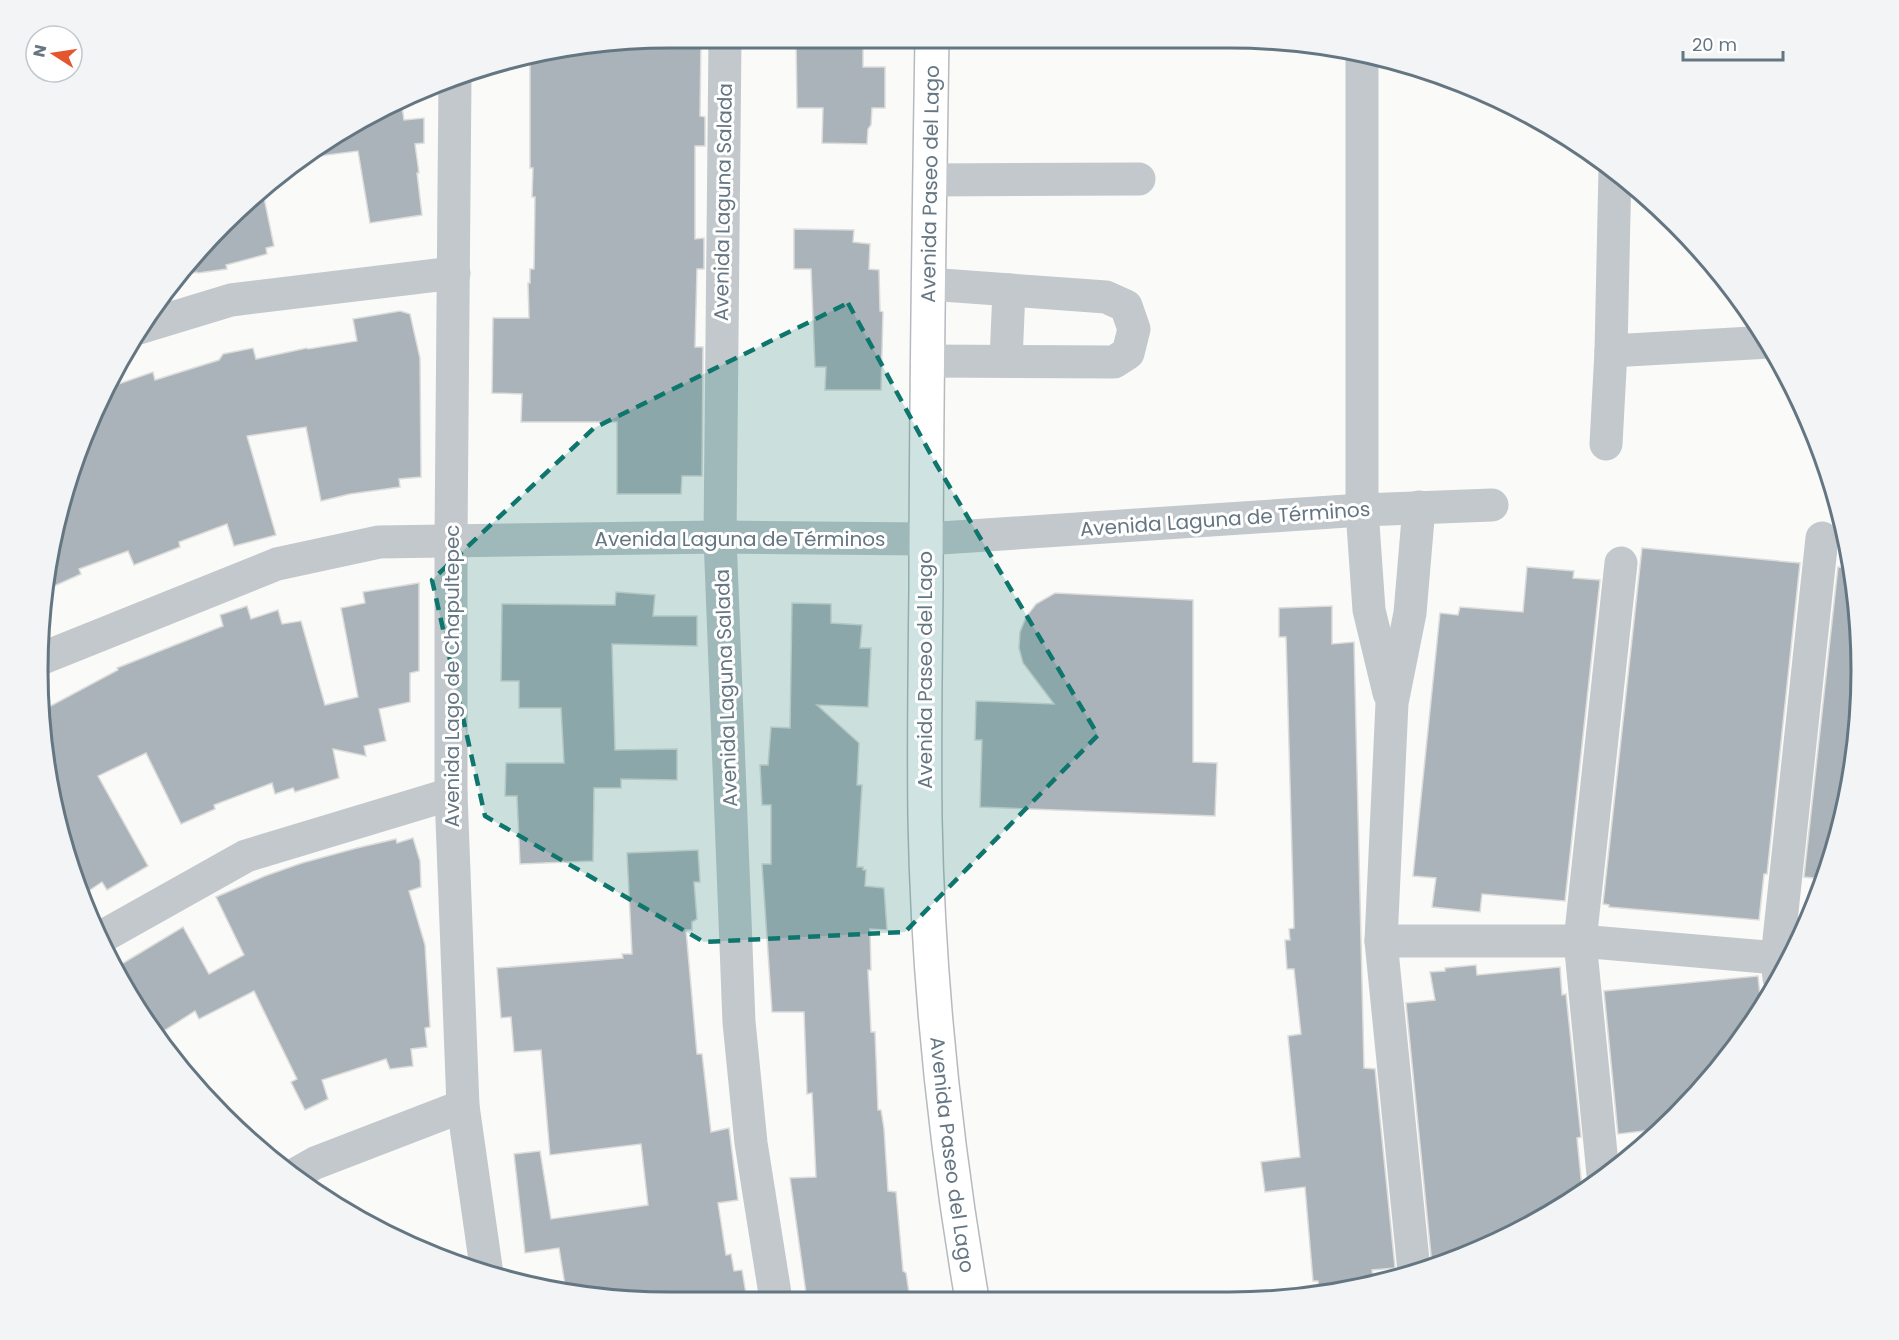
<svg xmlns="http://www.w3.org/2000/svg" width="1899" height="1340" font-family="Poppins,sans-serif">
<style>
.building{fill:#aab3b9;stroke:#dcdcda;stroke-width:1.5}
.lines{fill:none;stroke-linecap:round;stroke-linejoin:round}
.major-casing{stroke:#b5babe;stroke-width:36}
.minor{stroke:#c3c8cc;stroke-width:33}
.major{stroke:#fff;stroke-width:33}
.marked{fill:#0f766e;fill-opacity:0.2;stroke:#0f766e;stroke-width:4.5;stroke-dasharray:12 8;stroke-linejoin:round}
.labels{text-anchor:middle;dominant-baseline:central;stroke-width:6;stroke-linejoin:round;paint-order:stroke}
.street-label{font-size:20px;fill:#657683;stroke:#fff}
.rim{fill:none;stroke:#657683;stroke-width:3}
</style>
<rect width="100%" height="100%" fill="#fafaf8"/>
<g class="building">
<polygon points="670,38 701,38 700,116 705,117 705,146 695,146 695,239 704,238 704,269 697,269 695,347 703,347 702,476 682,476 681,494 617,494 617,422 521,422 522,394 492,393 493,318 529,318 528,283 530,283 530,269 534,269 535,197 532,197 533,168 530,168 530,56"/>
<polygon points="796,38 838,38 838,46 863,46 863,67 885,67 885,108 872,108 871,125 868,129 867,144 822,143 823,108 797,108"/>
<polygon points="401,100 404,120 424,118 424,143 415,144 419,173 417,173 422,215 370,223 358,151 303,158 319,144"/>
<polygon points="263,193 274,246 266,248 267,254 226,265 227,269 198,273 197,272 176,277 194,253"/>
<polygon points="794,229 854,230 853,242 870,244 869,269 879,270 880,311 883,312 881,390 825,390 826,367 815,367 811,269 794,269"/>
<polygon points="400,311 410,314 420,358 421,477 399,479 400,487 350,494 321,501 306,427 247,436 276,535 234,546 227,524 179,542 180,547 134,565 128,551 79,569 81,574 43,591 86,428 107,388 153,372 155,380 219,360 223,354 253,348 256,359 307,348 308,349 357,341 353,319"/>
<polygon points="1642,548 1800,563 1767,874 1764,874 1759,920 1609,907 1609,905 1603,904"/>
<polygon points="1527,567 1574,571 1573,578 1600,580 1565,901 1482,894 1480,912 1432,907 1436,878 1413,876 1440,613 1458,615 1460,607 1523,612"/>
<polygon points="1838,567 1852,568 1856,587 1860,711 1840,833 1823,879 1804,877"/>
<polygon points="419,583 419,671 410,673 410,702 379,709 386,741 364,746 366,756 333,749 339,778 295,792 293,788 275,794 272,783 214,805 215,809 181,824 146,753 98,776 148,866 107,890 102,882 81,896 71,873 43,753 43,710 118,670 117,668 223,626 220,615 247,606 251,619 278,610 282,624 301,621 325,705 358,697 341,608 365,603 363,592"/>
<polygon points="616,592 655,595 653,616 697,616 697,646 612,644 615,750 677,749 677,780 621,779 621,788 594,788 593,861 520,864 517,796 505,796 506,763 564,763 561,708 519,708 519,681 501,681 502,604 615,605"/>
<polygon points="1055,593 1193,600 1193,762 1217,763 1215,816 980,807 982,740 975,740 976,701 1054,704 1023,663 1019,648 1020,632 1026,617 1036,604"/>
<polygon points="792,603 831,604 831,623 862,625 860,648 871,648 868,707 817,705 859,743 857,785 862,785 857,867 863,867 863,870 866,870 865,886 884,888 887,930 870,929 871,970 868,970 871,1032 875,1032 878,1110 881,1110 884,1129 888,1191 896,1192 903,1271 906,1273 910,1299 807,1300 790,1178 816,1177 812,1093 807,1094 804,1012 772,1012 762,864 771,864 771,805 762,805 760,765 768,765 771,727 790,728"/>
<polygon points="1332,606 1332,644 1354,642 1364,1068 1375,1069 1395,1268 1372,1270 1374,1285 1319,1296 1318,1281 1313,1281 1305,1187 1265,1192 1261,1162 1300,1157 1288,1036 1301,1034 1294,969 1287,969 1285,940 1290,940 1289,929 1294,928 1286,637 1279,637 1279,608"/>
<polygon points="413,838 420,861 421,887 409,891 425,945 430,1027 425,1028 427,1047 411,1049 413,1066 390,1069 386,1059 322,1080 328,1099 305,1110 291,1082 297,1079 254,991 199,1019 195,1011 159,1034 115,968 183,927 209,974 244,955 216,897 265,876 302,863 357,848 396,839 397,843"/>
<polygon points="698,850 700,882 694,882 697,919 692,922 692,930 686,930 697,1054 702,1054 711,1132 729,1128 738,1200 718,1203 726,1255 731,1254 734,1271 742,1270 747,1300 629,1301 566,1291 559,1248 525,1253 514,1154 540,1151 551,1219 648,1205 641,1144 550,1155 541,1050 514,1052 511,1017 501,1018 497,968 623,958 622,954 632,954 627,853"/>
<polygon points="1476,965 1477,975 1560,967 1562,995 1566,994 1581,1137 1577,1138 1582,1188 1508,1237 1432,1265 1406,1003 1435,1000 1430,972 1445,971 1445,968"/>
<polygon points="1758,976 1761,1006 1731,1055 1661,1129 1618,1134 1604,991"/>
</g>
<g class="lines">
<defs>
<g id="major">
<path id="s1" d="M932 38C929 222 926 406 926 590 925 666 924 743 925 819 928 980 945 1141 972 1299"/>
</g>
</defs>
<use href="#major" class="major-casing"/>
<g class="minor">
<polyline points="725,38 720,537 739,1022 751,1143 776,1300"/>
<polyline points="1362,53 1362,510 1369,610 1389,693"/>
<polyline points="455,77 451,540 451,794 463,1106 487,1274"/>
<polyline points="930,180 1139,179"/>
<polyline points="139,328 231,300 454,273"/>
<polyline points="1611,351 1769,342"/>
<polyline points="927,361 1114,362 1128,353 1134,329 1126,306 1106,297 928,284"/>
<polyline points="1006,361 1009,290"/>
<polyline points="1606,444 1611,351 1615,169"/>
<polyline points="43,658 277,564 379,542 720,537 926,539 1362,510 1492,505"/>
<polyline points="98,939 246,856 451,794"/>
<polyline points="1381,941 1580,941 1777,958"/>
<polyline points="1779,978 1777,958 1822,538"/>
<polyline points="1603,1174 1580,941 1621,563"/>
<polyline points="292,1176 315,1163 463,1106"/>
<polyline points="1414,1271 1381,941 1392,703 1410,613 1419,507"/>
</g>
<use href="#major" class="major"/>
</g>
<path class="marked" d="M848 303 936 464 1098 735 905 932 704 942 485 816 432 580 594 428Z"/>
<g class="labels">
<g class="street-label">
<text transform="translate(930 184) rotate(-89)">Avenida Paseo del Lago</text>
<text transform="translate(723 202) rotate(-89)">Avenida Laguna Salada</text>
<text transform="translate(1225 519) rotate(-4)">Avenida Laguna de Términos</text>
<text x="740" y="539">Avenida Laguna de Términos</text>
<text transform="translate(925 670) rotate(-90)">Avenida Paseo del Lago</text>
<text transform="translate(452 676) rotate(-90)">Avenida Lago de Chapultepec</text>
<text transform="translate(726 688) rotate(-92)">Avenida Laguna Salada</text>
<text stroke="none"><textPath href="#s1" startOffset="1118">Avenida Paseo del Lago</textPath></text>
</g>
</g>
<path d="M0 0H1899V1340H0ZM670 48H1229A622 622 0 0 1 1851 670V670A622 622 0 0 1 1229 1292H670A622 622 0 0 1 48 670V670A622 622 0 0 1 670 48Z" fill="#f3f4f5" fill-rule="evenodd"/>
<path class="rim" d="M670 48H1229A622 622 0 0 1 1851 670V670A622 622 0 0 1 1229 1292H670A622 622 0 0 1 48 670V670A622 622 0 0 1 670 48Z"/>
<g transform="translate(54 54) rotate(282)"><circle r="28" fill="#ffffff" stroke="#c1c8cd" stroke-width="1.5"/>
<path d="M0-4.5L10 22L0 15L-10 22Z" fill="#e4572e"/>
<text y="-9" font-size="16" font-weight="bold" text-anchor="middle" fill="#657683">N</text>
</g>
<path d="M1683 51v9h100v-9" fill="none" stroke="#657683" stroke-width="3"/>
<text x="1692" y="51" font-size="18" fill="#657683" stroke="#ffffff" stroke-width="4.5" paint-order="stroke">20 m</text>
</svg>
